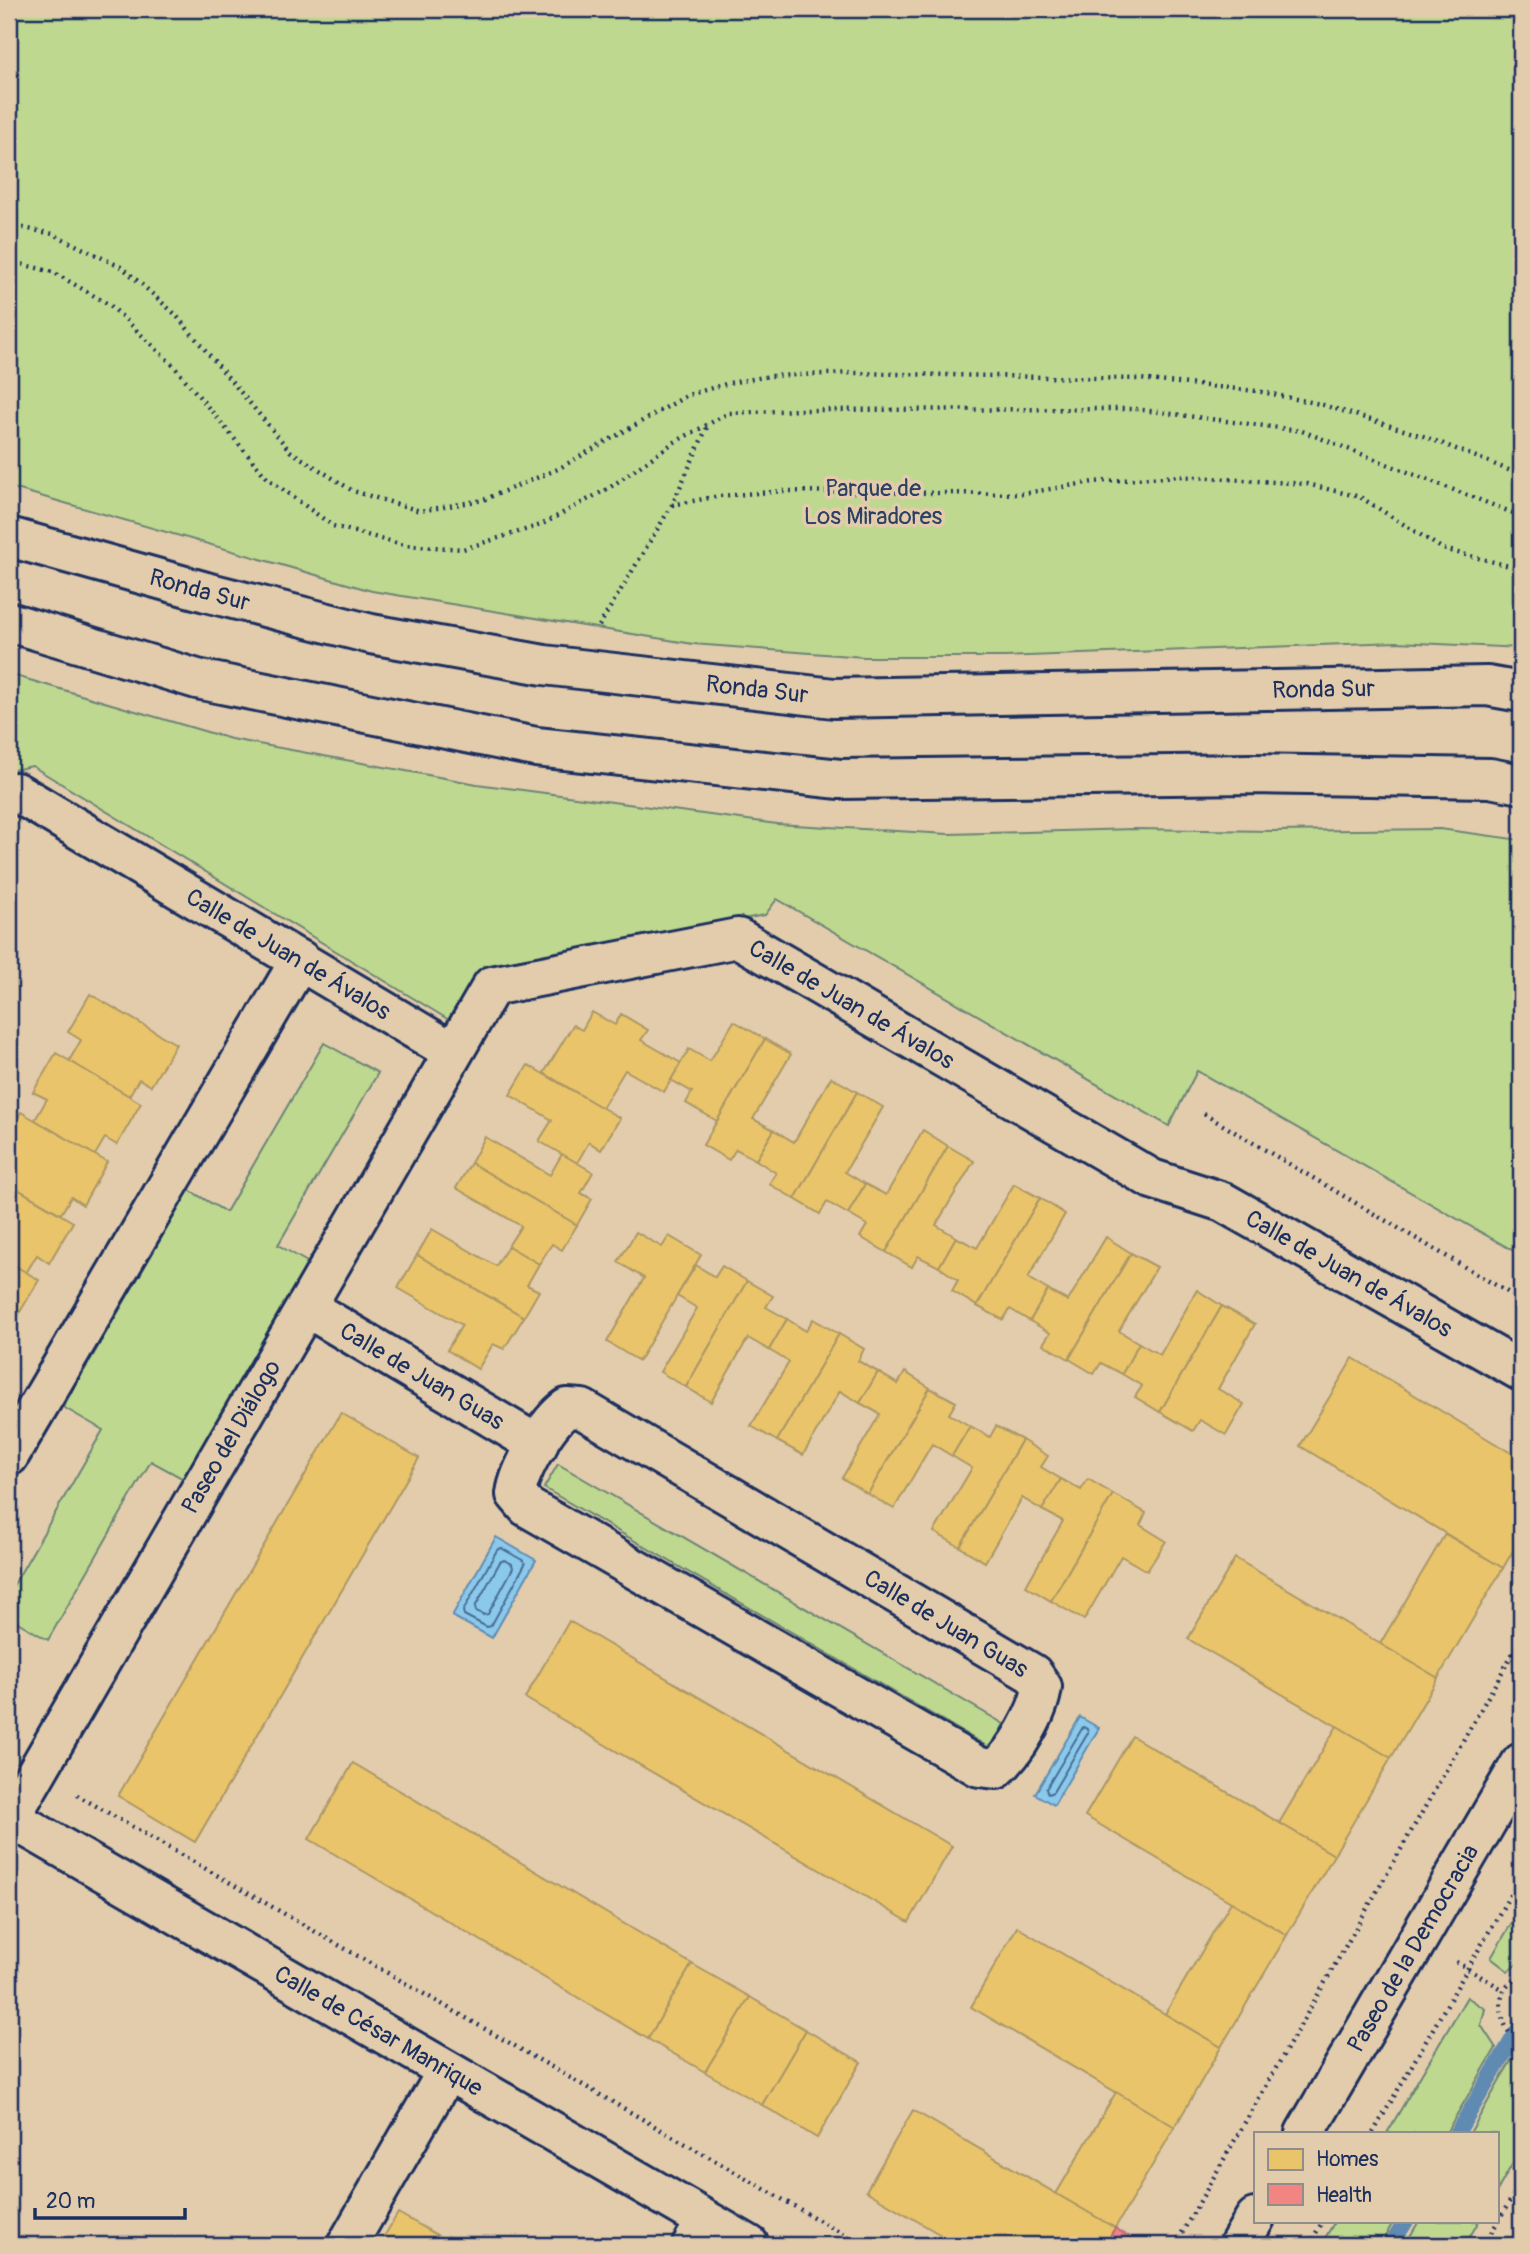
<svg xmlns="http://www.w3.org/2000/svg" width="1530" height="2254" font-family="Pangolin,sans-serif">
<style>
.green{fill:#bed88f;stroke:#6c8476;stroke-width:2}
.water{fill:#8bc9eb;stroke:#5e8bb3;stroke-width:2}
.homes{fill:#e9c46a;stroke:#ab9766;stroke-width:2}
.health{fill:#f28482;stroke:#b26a77;stroke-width:2}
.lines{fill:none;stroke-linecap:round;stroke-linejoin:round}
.shore{stroke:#486d96;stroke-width:2}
.stream{stroke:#5e8bb3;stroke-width:16}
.lane-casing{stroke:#1b2f5e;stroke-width:26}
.street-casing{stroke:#1b2f5e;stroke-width:44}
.secondary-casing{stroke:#1b2f5e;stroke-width:44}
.path{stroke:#1b2f5e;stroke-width:4.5;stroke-dasharray:2 5;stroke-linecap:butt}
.lane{stroke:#e2ccac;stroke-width:21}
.street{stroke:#e2ccac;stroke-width:38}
.secondary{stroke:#e2ccac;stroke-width:38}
.labels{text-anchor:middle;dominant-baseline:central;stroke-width:7;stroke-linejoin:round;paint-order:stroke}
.park-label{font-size:24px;fill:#2b4063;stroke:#e2ccac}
.street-label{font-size:24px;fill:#1b2f5e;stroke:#e2ccac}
</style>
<rect width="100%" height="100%" fill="#e2ccac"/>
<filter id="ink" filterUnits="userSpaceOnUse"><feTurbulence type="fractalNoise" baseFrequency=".0143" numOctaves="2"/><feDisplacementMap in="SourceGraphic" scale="14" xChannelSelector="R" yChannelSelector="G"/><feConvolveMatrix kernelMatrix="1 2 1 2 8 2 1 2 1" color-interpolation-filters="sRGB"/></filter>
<g filter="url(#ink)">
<g class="green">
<polygon points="9,9 1521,9 1521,648 1397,642 1004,657 864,657 693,644 372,591 9,487"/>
<polygon points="9,674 231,739 477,784 777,824 948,834 1134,829 1273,831 1440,829 1521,840 1521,1255 1197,1071 1169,1126 777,899 765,915 483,966 449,1020 32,766 9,771"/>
<polygon points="324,1043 378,1073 278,1245 314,1266 189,1482 151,1461 48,1640 9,1617 9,1593 103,1430 63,1407 189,1190 226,1212"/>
<polygon points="558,1464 1004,1724 990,1748 544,1488"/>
<polygon points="1521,1907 1521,1961 1508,1971 1491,1958"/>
<polygon points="1467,1997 1485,2009 1481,2025 1496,2048 1446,2133 1387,2133"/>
<polygon points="1512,2059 1521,2062 1521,2149 1497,2191 1497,2133 1470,2133"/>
<polygon points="1335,2221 1394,2221 1380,2245 1321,2245"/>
<polygon points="1419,2221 1479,2221 1465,2245 1405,2245"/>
</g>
<g class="water">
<polygon points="496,1537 536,1560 492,1638 452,1616"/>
<polygon points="1080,1717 1099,1728 1054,1805 1035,1794"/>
</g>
<g class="homes">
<polygon points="90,994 176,1044 151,1086 139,1079 129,1096 69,1061 81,1040 68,1032"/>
<polygon points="592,1012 615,1025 621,1014 648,1030 641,1040 681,1063 664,1092 625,1070 602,1108 544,1073 573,1025 582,1030"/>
<polygon points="734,1021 765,1039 717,1121 686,1103 692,1092 671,1080 689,1049 710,1061"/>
<polygon points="765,1039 791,1054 753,1119 774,1130 756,1160 736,1149 729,1160 703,1145"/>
<polygon points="56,1053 141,1103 117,1145 105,1138 95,1155 35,1120 47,1099 33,1092"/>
<polygon points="528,1065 620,1118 601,1150 589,1142 577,1163 539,1141 552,1120 510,1095"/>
<polygon points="831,1077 857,1092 795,1199 769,1184 776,1173 756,1160 774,1130 794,1142"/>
<polygon points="857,1092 883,1107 845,1172 865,1184 848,1214 827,1202 820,1214 795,1199"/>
<polygon points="21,1112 107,1162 83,1205 71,1197 61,1214 9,1184 9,1164 12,1158 9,1157 9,1133"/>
<polygon points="923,1130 948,1146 886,1252 860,1237 867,1225 848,1214 865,1184 886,1195"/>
<polygon points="485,1137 550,1175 562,1154 593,1172 581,1193 592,1199 577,1225 471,1163"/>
<polygon points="948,1146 974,1161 936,1225 956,1237 939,1267 918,1256 912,1267 886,1252"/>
<polygon points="471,1163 577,1225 562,1250 552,1244 539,1264 508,1246 521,1226 456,1188"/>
<polygon points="9,1184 73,1222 49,1263 37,1255 26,1273 9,1262"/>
<polygon points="1014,1184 1040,1198 977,1306 952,1291 958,1280 939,1267 956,1237 977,1248"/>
<polygon points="1040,1198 1065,1214 1028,1278 1048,1290 1030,1321 1010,1309 1003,1320 977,1306"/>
<polygon points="432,1229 496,1266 508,1246 539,1264 527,1285 539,1291 524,1317 417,1255"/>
<polygon points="636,1232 662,1247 669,1236 701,1255 639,1361 607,1342 644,1278 618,1262"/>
<polygon points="1106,1237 1131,1253 1069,1359 1043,1344 1050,1333 1030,1321 1048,1290 1068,1301"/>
<polygon points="1131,1253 1157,1267 1119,1331 1139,1343 1122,1374 1101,1363 1094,1374 1069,1359"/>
<polygon points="417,1255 524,1317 504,1349 493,1344 478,1369 447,1350 462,1325 398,1288"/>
<polygon points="9,1262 39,1280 14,1322 9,1319"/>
<polygon points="696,1265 715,1277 722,1266 747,1281 686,1387 660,1372 697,1308 677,1296"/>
<polygon points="747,1281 773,1296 766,1307 787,1319 769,1350 748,1338 711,1402 686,1387"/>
<polygon points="1197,1290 1222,1306 1160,1412 1135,1397 1142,1386 1122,1374 1139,1343 1160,1355"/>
<polygon points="1222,1306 1255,1324 1218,1389 1244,1404 1226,1435 1200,1420 1193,1431 1160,1412"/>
<polygon points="787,1319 806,1331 813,1319 839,1334 777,1441 751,1426 789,1362 769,1350"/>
<polygon points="839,1334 864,1349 858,1361 878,1372 860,1403 840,1391 803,1455 777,1441"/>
<polygon points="1353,1358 1521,1459 1521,1537 1503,1568 1300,1446"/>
<polygon points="878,1372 898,1384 905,1372 930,1388 868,1494 842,1478 880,1414 860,1403"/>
<polygon points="930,1388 956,1402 949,1414 970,1426 952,1456 932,1444 894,1509 868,1494"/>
<polygon points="341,1413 419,1458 195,1842 118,1796"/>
<polygon points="970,1426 990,1437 996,1426 1022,1440 960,1547 934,1532 972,1468 952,1456"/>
<polygon points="1022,1440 1048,1456 1041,1467 1061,1479 1042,1510 1022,1498 985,1562 960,1547"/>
<polygon points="1061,1479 1081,1490 1088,1479 1113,1494 1051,1601 1026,1586 1063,1521 1042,1510"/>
<polygon points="1113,1494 1146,1513 1140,1525 1166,1541 1147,1571 1121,1556 1084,1620 1051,1601"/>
<polygon points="1445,1534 1503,1568 1438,1678 1380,1644"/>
<polygon points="1235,1558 1438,1678 1391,1758 1188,1639"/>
<polygon points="569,1621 952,1846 909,1922 525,1698"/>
<polygon points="1337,1726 1391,1758 1334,1855 1279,1823"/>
<polygon points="1132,1736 1334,1855 1287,1935 1085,1816"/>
<polygon points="353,1763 692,1964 648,2039 309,1839"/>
<polygon points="1231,1902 1287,1935 1221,2047 1165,2014"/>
<polygon points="1017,1927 1221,2047 1175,2127 971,2007"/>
<polygon points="692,1964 750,1997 705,2072 648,2039"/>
<polygon points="750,1997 806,2030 762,2105 705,2072"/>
<polygon points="806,2030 861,2062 817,2138 762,2105"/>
<polygon points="1116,2092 1175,2127 1115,2228 1056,2194"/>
<polygon points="913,2110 1115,2228 1105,2245 958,2245 866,2191"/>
<polygon points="398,2213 446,2240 443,2245 379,2245"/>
<polygon points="448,2236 464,2245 443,2245"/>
<polygon points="512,2238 523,2245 508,2245"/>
</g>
<polygon class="health" points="1115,2228 1143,2245 1105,2245"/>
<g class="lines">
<g class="shore">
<polygon points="501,1548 524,1561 525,1564 491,1626 487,1627 464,1615 463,1611 497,1550"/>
<polygon points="504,1560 512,1564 513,1568 488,1614 484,1615 476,1611 475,1607 500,1562"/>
<polygon points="1083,1727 1087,1729 1088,1733 1053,1792 1048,1794 1046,1789"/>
</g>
<g class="stream">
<polyline points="1457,2133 1521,2025"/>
<polyline points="1391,2245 1406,2221"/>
</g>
<defs>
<polyline id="lane" points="682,2245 699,2216"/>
<g id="street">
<path id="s1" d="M9 793 16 792 453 1052"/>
<path id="s2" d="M306 1307 538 1445"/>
<path d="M567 1408 582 1409 1033 1674 1042 1687C1039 1712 1016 1752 996 1769L979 1767 527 1507 516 1494C519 1470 547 1422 567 1408Z"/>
<polyline points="9,1456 300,960"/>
<path id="s3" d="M9 1817 749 2245"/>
<path id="s4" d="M9 1820 492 986 738 938 1152 1179 1223 1202 1521 1371"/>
<polyline points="347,2245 447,2071"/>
</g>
<g id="secondary">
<path id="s5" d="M9 537 206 592 371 634 544 665 834 698 1487 686 1521 692"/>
<polyline points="9,622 197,679 536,747 840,779 1252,774 1490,778 1521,784"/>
<path id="s6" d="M1305 2133 1521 1763"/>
<polyline points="1239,2245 1255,2218"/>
</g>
</defs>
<use href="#lane" class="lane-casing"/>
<use href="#street" class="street-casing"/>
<use href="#secondary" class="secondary-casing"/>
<g class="path">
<polyline points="9,225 53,234 123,268 175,314 290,451 353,491 420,511 483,500 558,469 688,395 729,383 770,376 852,373 1139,379 1257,391 1320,404 1426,437 1521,475"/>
<polyline points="9,261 53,272 110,305 173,365 267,478 333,526 404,545 463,549 541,525 609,488 673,443 729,413 800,410 1135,409 1302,431 1521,516"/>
<polyline points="672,505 719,496 784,491 1020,494 1093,482 1179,476 1307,484 1360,497 1443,549 1521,569"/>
<polyline points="599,626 672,505 708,425"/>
<polyline points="1204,1114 1521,1300"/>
<polyline points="77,1795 862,2245"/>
<polyline points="1456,1962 1504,1990"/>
<path d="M1509 2032C1497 2013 1496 1985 1521 1976"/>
<polyline points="1373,2133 1521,1876"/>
<polyline points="1175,2245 1521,1639"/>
<polyline points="1309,2245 1323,2221"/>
<polyline points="1484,2245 1521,2182"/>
</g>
<use href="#lane" class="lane"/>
<use href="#street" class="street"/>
<use href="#secondary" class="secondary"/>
</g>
</g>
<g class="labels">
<g class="park-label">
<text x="873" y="488">Parque de<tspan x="873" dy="28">Los Miradores</tspan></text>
</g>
<g class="street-label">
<text stroke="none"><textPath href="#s5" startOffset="198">Ronda Sur</textPath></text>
<text stroke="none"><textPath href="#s5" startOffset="765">Ronda Sur</textPath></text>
<text stroke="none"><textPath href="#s5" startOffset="1332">Ronda Sur</textPath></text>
<text stroke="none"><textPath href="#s1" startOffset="324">Calle de Juan de Ávalos</textPath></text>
<text stroke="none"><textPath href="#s4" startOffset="1346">Calle de Juan de Ávalos</textPath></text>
<text stroke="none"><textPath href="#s4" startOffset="1913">Calle de Juan de Ávalos</textPath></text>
<text stroke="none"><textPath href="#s2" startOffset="135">Calle de Juan Guas</textPath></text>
<text stroke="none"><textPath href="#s4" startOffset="443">Paseo del Diálogo</textPath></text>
<text transform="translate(946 1624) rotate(31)">Calle de Juan Guas</text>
<text stroke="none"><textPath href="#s6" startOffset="214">Paseo de la Democracia</textPath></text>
<text stroke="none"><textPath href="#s3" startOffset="427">Calle de César Manrique</textPath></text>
</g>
</g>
<rect width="1530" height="2254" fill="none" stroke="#e2ccac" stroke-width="35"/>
<rect x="18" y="18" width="1495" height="2219" fill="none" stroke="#1b2f5e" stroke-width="2.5" filter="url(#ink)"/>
<rect x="1254" y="2132" width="245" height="91" fill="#e2ccac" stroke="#928d8d" stroke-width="2"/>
<rect x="1268" y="2149" width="35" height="21" fill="#e9c46a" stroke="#928d8d" stroke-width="2"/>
<text x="1316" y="2166" font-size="21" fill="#1b2f5e">Homes</text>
<rect x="1268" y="2184" width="35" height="21" fill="#f28482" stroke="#928d8d" stroke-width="2"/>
<text x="1316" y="2202" font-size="21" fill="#1b2f5e">Health</text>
<path d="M35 2208v10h150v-10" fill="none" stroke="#1b2f5e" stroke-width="3.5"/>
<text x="46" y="2208" font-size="21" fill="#1b2f5e" stroke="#e2ccac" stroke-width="5" paint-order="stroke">20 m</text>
</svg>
